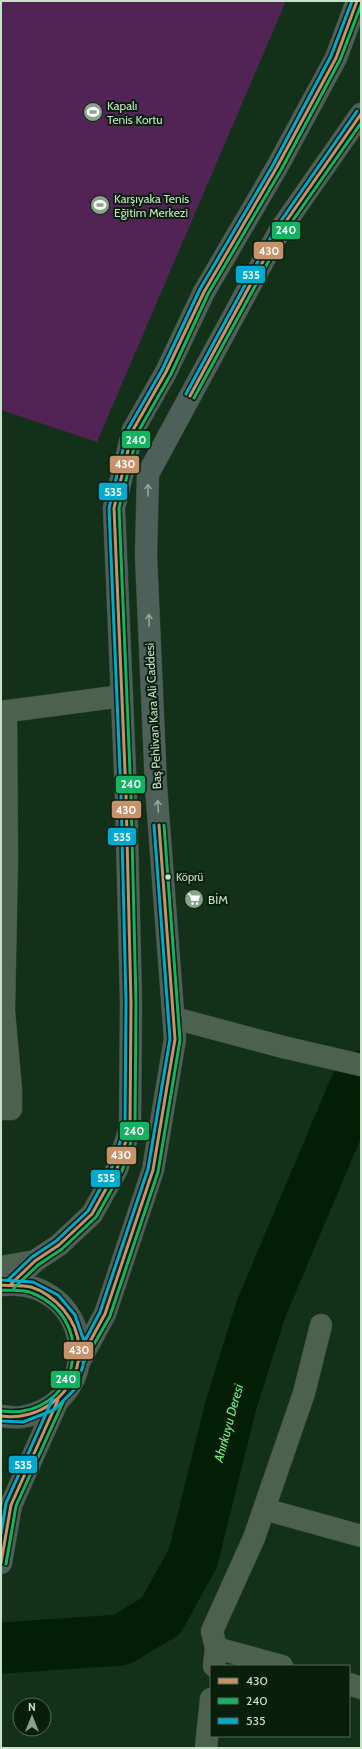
<svg xmlns="http://www.w3.org/2000/svg" width="362" height="1749" font-family="Cabin,sans-serif">
<style>
.green{fill:#522355}
.lines{fill:none;stroke-linecap:round;stroke-linejoin:round}
.river{stroke:#021f05;stroke-width:51}
.minor-casing{stroke:#344836;stroke-width:23}
.major-casing{stroke:#344836;stroke-width:23}
.minor{stroke:#4d614f;stroke-width:22}
.major{stroke:#4e605a;stroke-width:22}
.bus-1-casing{stroke:#091e0c;stroke-width:6}
.bus-2-casing{stroke:#091e0c;stroke-width:6}
.bus-3-casing{stroke:#091e0c;stroke-width:6}
.bus-1{stroke:#c7916a;stroke-width:3}
.bus-2{stroke:#13b361;stroke-width:3}
.bus-3{stroke:#00a9ce;stroke-width:3}
.oneway{stroke:#91a896}
.bus-dot{fill:#c8e2c8;stroke:#091e0c;stroke-width:1.5}
.labels{text-anchor:middle;dominant-baseline:central;stroke-width:4;stroke-linejoin:round;paint-order:stroke}
.bus-label{font-size:11px;fill:#c8e2c8;stroke:#091e0c;text-anchor:start}
.poi-label{font-size:12px;fill:#c8e2c8;stroke:#091e0c;text-anchor:start}
.street-label{font-size:12px;fill:#c8e2c8;stroke:#091e0c}
.water-label{font-size:13px;font-style:italic;fill:#6fef7d;stroke:#091e0c}
.line-badge{stroke:#091e0c;stroke-width:1.5}
.badge-label{font-size:11px;text-anchor:middle;font-weight:bold;fill:#fff}
</style>
<rect width="100%" height="100%" fill="#133019"/>
<polygon class="green" points="1,1 286,1 97,442 1,410"/>
<g class="lines">
<polyline class="river" points="1,1648 121,1640 161,1616 193,1558 231,1405 261,1309 354,1089 361,1076"/>
<defs>
<g id="minor">
<polyline points="1,712 122,696"/>
<polyline points="174,1018 283,1047 361,1065"/>
<polyline points="1,1109 11,1109 11,1090 4,1011 7,859 6,711"/>
<polyline points="1,1267 35,1261"/>
<polyline points="264,1509 361,1536"/>
<polyline points="216,1648 282,1666"/>
<polyline points="214,1666 216,1648 212,1631 254,1538 304,1393 321,1325"/>
<polyline points="349,1684 361,1688"/>
<polyline points="206,1748 211,1699"/>
</g>
<g id="major">
<polyline points="11,1284 35,1261 59,1245 92,1214 117,1169 130,1128 131,1003 126,795 114,508 133,430 166,372 204,292 277,167 336,58 357,1"/>
<path d="M1 1285C91 1275 111 1400 22 1417 16 1418 8 1417 1 1416"/>
<polyline points="80,1360 105,1314 153,1170 175,1039 156,786 146,555 148,474 280,230 361,114"/>
<polyline points="1,1563 11,1505 58,1400"/>
</g>
</defs>
<use href="#minor" class="minor-casing"/>
<use href="#major" class="major-casing"/>
<use href="#minor" class="minor"/>
<use href="#major" class="major"/>
<defs>
<g id="bus-1">
<polyline points="190,396 280,230 361,114"/>
<polyline points="11,1284 35,1261 59,1245 92,1214 117,1169 130,1128 131,1003 126,795 114,508 133,430 166,372 204,292 277,167 336,58 357,1"/>
<path d="M1 1285C10 1286 22 1285 31 1287 44 1291 55 1300 63 1309 104 1357 61 1424 1 1416"/>
<polyline points="80,1360 105,1314 153,1170 175,1039 159,825"/>
<polyline points="1,1563 11,1505 58,1400"/>
</g>
<g id="bus-2">
<polyline points="194,398 284,233 361,123"/>
<polyline points="14,1288 38,1265 62,1249 96,1217 122,1171 135,1129 136,1003 131,795 119,508 138,432 171,374 208,294 281,170 340,60 361,5"/>
<path d="M1 1290C10 1291 23 1289 32 1293 102 1321 77 1421 2 1411"/>
<polyline points="84,1362 110,1316 158,1172 180,1040 164,825"/>
<polyline points="6,1564 16,1506 63,1402"/>
</g>
<g id="bus-3">
<polyline points="186,394 276,228 357,111"/>
<polyline points="8,1280 32,1257 56,1241 88,1211 112,1167 125,1127 126,1003 121,795 109,508 128,429 162,370 200,289 273,165 331,56 352,1"/>
<polyline points="76,1358 100,1312 148,1169 170,1039 154,825"/>
<polyline points="1,1421 23,1422 54,1410 74,1390 83,1366 84,1341 75,1315 58,1295 33,1282 1,1280"/>
<polyline points="1,1534 6,1503 53,1398"/>
</g>
</defs>
<use href="#bus-1" class="bus-1-casing"/>
<use href="#bus-2" class="bus-2-casing"/>
<use href="#bus-3" class="bus-3-casing"/>
<use href="#bus-1" class="bus-1"/>
<use href="#bus-2" class="bus-2"/>
<use href="#bus-3" class="bus-3"/>
</g>
<defs><path id="oneway-shaft" d="M-6 0H5M1.5-3L5.5 0L1.5 3" fill="none" stroke-width="1.6" stroke-linecap="round" stroke-linejoin="round"/></defs>
<g class="oneway">
<use href="#oneway-shaft" transform="translate(148 490) rotate(-89)"/>
<use href="#oneway-shaft" transform="translate(149 620) rotate(-92)"/>
<use href="#oneway-shaft" transform="translate(158 806) rotate(-94)"/>
</g>
<defs>
<symbol id="stadium-disc" viewBox="-11 -11 22 22"><circle r="9.5" fill="#89a48b" stroke="#091e0c"/><path d="M0-5a6.5 5 0 1 0 0 10a6.5 5 0 1 0 0-10ZM-3.5-1.8h7v3.6h-7Z" fill="#fff"/></symbol>
<symbol id="supermarket-disc" viewBox="-11 -11 22 22"><circle r="9.5" fill="#89a48b" stroke="#091e0c"/><path d="M-6-5.5h2.5l.6 2H6L4.5 2H-2.5L-4.4-4H-6ZM-1.5 3.2a1.3 1.3 0 1 0 .1 0ZM3 3.2a1.3 1.3 0 1 0 .1 0Z" fill="#fff"/></symbol>
</defs>
<g fill-rule="evenodd">
<use href="#stadium-disc" x="82" y="101" width="22" height="22"/>
<use href="#stadium-disc" x="89" y="194" width="22" height="22"/>
<use href="#supermarket-disc" x="183" y="888" width="22" height="22"/>
</g>
<circle class="bus-dot" cx="168" cy="877" r="3.5"/>
<g class="labels">
<g class="bus-label">
<text x="176" y="877">Köprü</text>
</g>
<g class="poi-label">
<text x="107" y="105">Kapalı<tspan x="107" dy="14">Tenis Kortu</tspan></text>
<text x="114" y="198">Karşıyaka Tenis<tspan x="114" dy="14">Eğitim Merkezi</tspan></text>
<text x="208" y="899">BİM</text>
</g>
<g class="street-label">
<text transform="translate(153 716) rotate(-93)">Baş Pehlivan Kara Ali Caddesi</text>
</g>
<g class="water-label">
<text transform="translate(228 1423) rotate(-75)">Ahırkuyu Deresi</text>
</g>
</g>
<g class="line-badge">
<rect x="271" y="221" width="30" height="19" rx="4" fill="#13b361"/>
<rect x="253" y="241" width="31" height="19" rx="4" fill="#c7916a"/>
<rect x="235" y="265" width="31" height="19" rx="4" fill="#00a9ce"/>
<rect x="121" y="430" width="30" height="19" rx="4" fill="#13b361"/>
<rect x="109" y="455" width="31" height="19" rx="4" fill="#c7916a"/>
<rect x="98" y="482" width="30" height="19" rx="4" fill="#00a9ce"/>
<rect x="115" y="775" width="31" height="19" rx="4" fill="#13b361"/>
<rect x="111" y="800" width="31" height="19" rx="4" fill="#c7916a"/>
<rect x="107" y="827" width="30" height="19" rx="4" fill="#00a9ce"/>
<rect x="119" y="1121" width="31" height="20" rx="4" fill="#13b361"/>
<rect x="106" y="1146" width="31" height="19" rx="4" fill="#c7916a"/>
<rect x="90" y="1169" width="31" height="19" rx="4" fill="#00a9ce"/>
<rect x="63" y="1341" width="31" height="19" rx="4" fill="#c7916a"/>
<rect x="50" y="1370" width="31" height="19" rx="4" fill="#13b361"/>
<rect x="8" y="1455" width="30" height="19" rx="4" fill="#00a9ce"/>
</g>
<g class="badge-label">
<text x="286" y="234">240</text>
<text x="269" y="255">430</text>
<text x="251" y="279">535</text>
<text x="136" y="444">240</text>
<text x="125" y="468">430</text>
<text x="113" y="496">535</text>
<text x="131" y="788">240</text>
<text x="126" y="814">430</text>
<text x="122" y="841">535</text>
<text x="134" y="1135">240</text>
<text x="121" y="1159">430</text>
<text x="106" y="1182">535</text>
<text x="79" y="1354">430</text>
<text x="66" y="1383">240</text>
<text x="23" y="1469">535</text>
</g>
<rect width="362" height="1749" fill="none" stroke="#c8e2c8" stroke-width="4"/>
<rect x="210" y="1665" width="140" height="72" fill="#091e0c" stroke="#556c57"/>
<rect x="218" y="1678" width="20" height="6" fill="#c7916a" stroke="#556c57"/>
<text x="246" y="1685" font-size="12" fill="#c8e2c8">430</text>
<rect x="218" y="1698" width="20" height="6" fill="#13b361" stroke="#556c57"/>
<text x="246" y="1705" font-size="12" fill="#c8e2c8">240</text>
<rect x="218" y="1718" width="20" height="6" fill="#00a9ce" stroke="#556c57"/>
<text x="246" y="1725" font-size="12" fill="#c8e2c8">535</text>
<g transform="translate(32 1717)"><circle r="19" fill="#091e0c" stroke="#556c57"/>
<path d="M0-3L7 15L0 10L-7 15Z" fill="#89a48b"/>
<text y="-6" font-size="11" font-weight="bold" text-anchor="middle" fill="#c8e2c8">N</text>
</g>
</svg>
